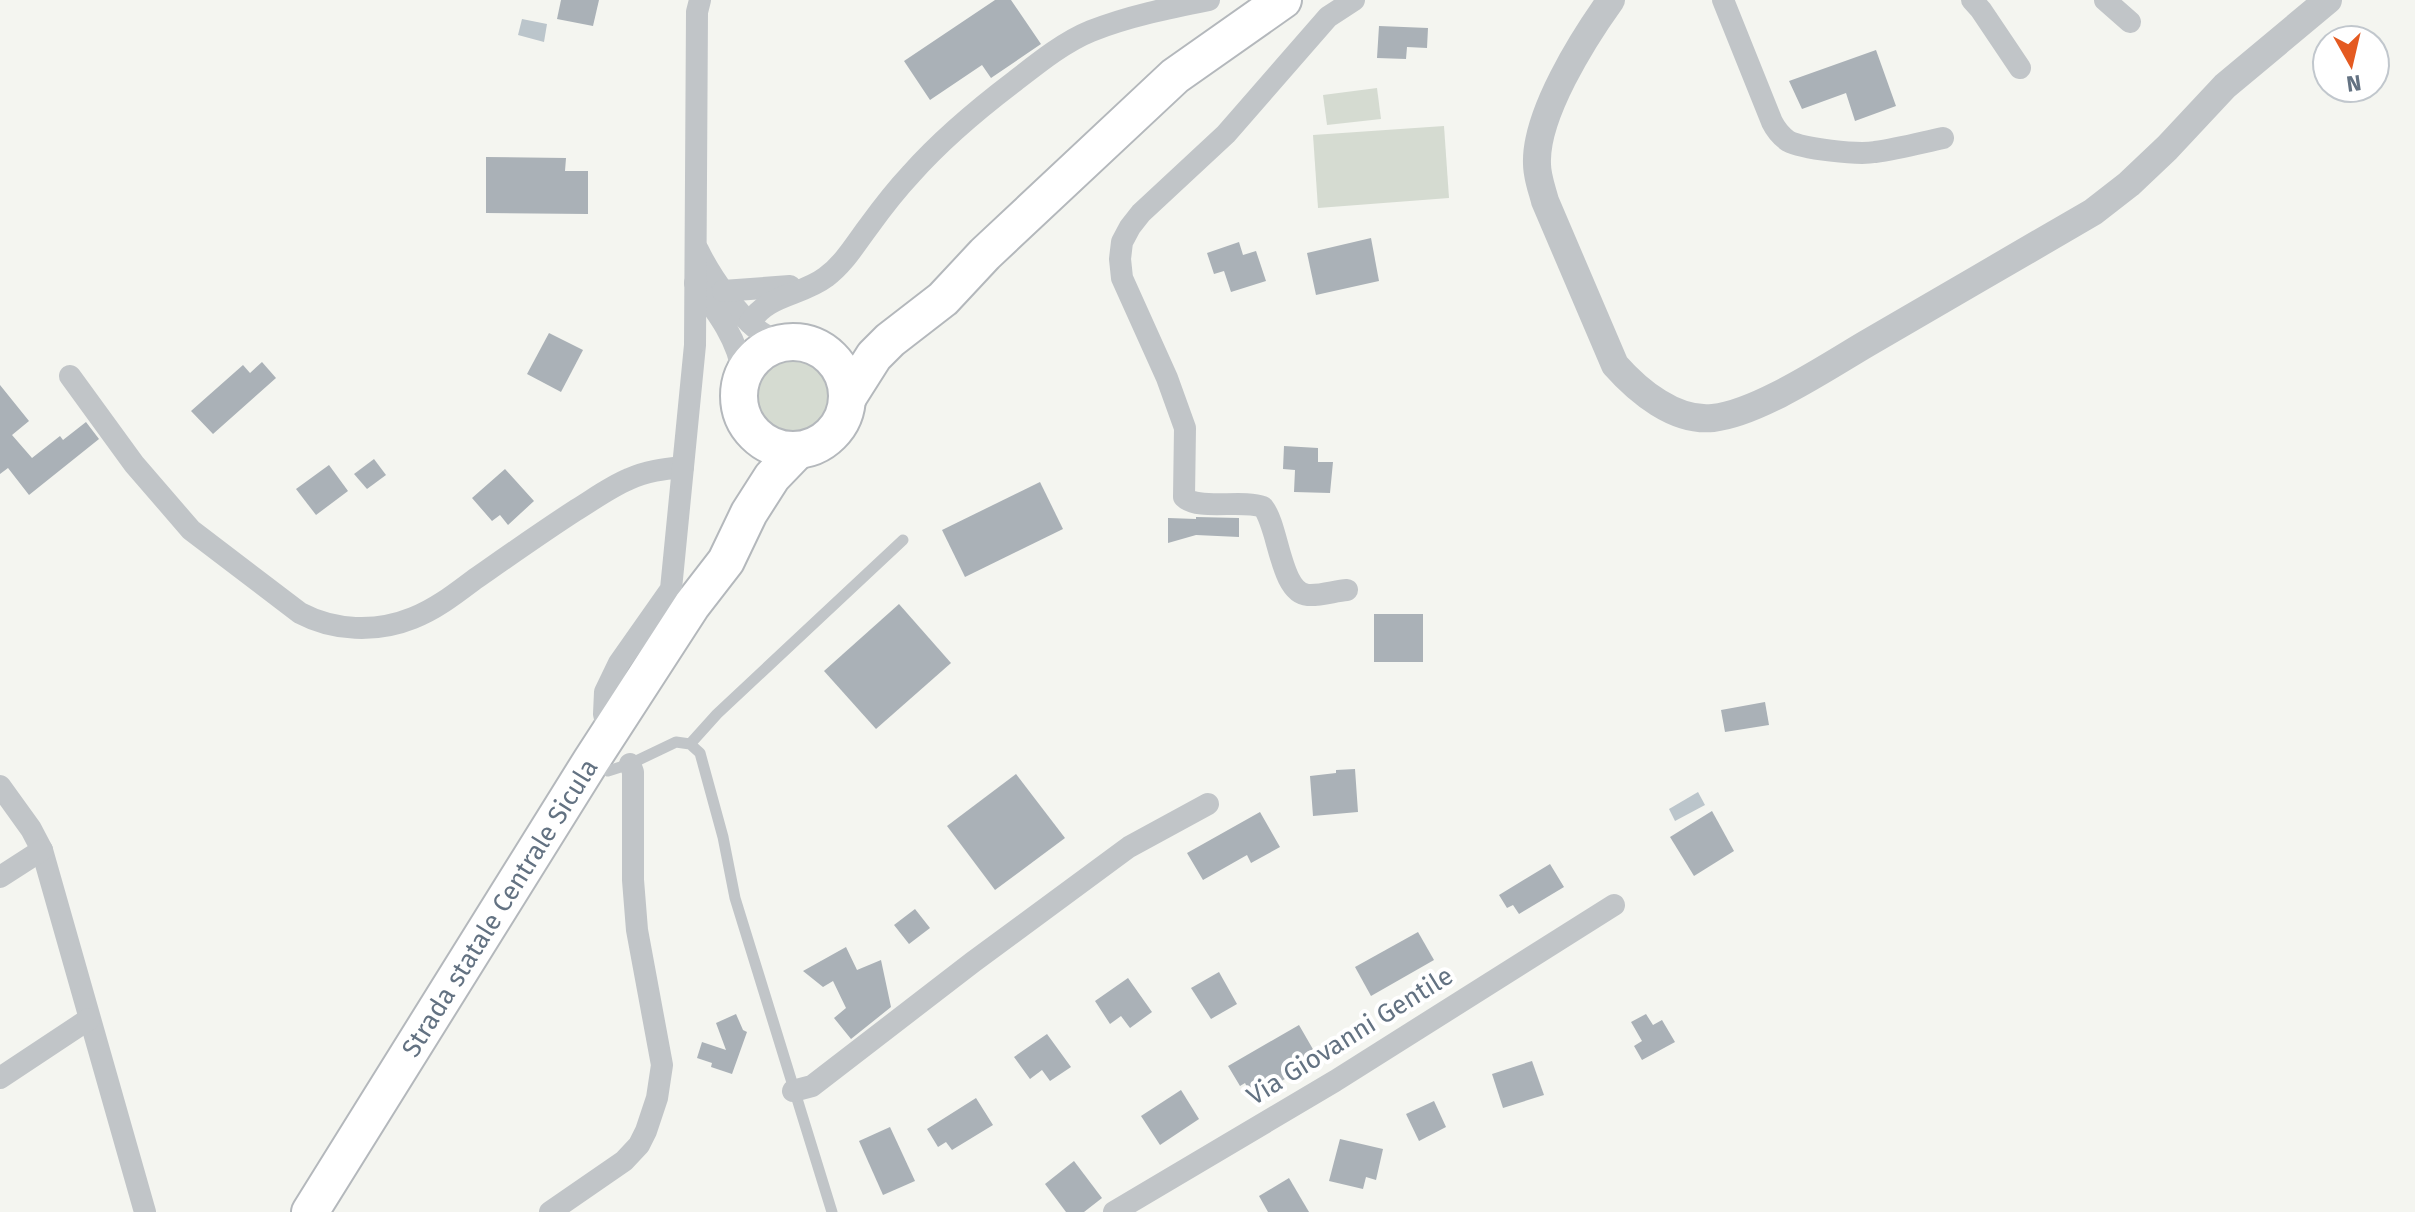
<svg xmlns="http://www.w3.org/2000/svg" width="2415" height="1212" font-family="'Fira Sans',sans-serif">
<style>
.green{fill:#d5dbd1}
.water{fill:#bbc5cb}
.building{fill:#aab1b7}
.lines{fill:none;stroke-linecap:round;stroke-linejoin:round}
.primary-casing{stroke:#b4b8bc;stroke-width:40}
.service{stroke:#c1c5c8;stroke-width:11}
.minor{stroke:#c1c5c8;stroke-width:22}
.tertiary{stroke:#c1c5c8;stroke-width:28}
.primary{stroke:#fff;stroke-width:36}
.labels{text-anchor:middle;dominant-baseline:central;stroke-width:8;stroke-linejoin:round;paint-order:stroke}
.street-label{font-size:26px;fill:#637282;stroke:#fff}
</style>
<rect width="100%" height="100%" fill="#f4f5f0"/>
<g class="green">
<polygon points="1377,88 1381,119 1327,125 1323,95"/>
<polygon points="1444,126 1449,198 1318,208 1313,135"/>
<circle cx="793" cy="396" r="46"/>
</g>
<g class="water">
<polygon points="522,19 547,24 544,42 518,35"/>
<polygon points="1698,792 1705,805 1675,821 1669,809"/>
</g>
<g class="building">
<polygon points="561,0 599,0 593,26 557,19"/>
<polygon points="995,0 1011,0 1041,44 991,78 982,65 930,100 904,61"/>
<polygon points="1379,26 1428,28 1427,48 1407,47 1406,59 1377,58"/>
<polygon points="1876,50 1896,106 1855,121 1846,93 1802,109 1789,81"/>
<polygon points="486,157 566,158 565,171 588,171 588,214 486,213"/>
<polygon points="1371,238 1379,281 1316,295 1307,253"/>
<polygon points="1239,242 1243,255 1256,251 1266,281 1231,292 1224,271 1214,274 1207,253"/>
<polygon points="549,333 583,350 561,392 527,374"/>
<polygon points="262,362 276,378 213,434 191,411 243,365 250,373"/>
<polygon points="0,385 29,421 12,435 32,458 60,436 63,440 86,422 99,439 29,495 8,468 0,474"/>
<polygon points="1284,446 1318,448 1318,462 1333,462 1330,493 1294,492 1295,470 1283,469"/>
<polygon points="374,459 386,475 367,489 354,474"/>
<polygon points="329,465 348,491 316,515 296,489"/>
<polygon points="505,469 534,501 508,525 500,515 492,521 472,498"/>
<polygon points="1040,482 1063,529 965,577 942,530"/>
<polygon points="1196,517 1239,518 1239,537 1196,535 1168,543 1168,518 1196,519"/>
<polygon points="899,604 951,663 876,729 824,671"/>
<rect x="1374" y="614" width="49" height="48"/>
<polygon points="1765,702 1769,725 1725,732 1721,710"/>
<polygon points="1355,769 1358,812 1313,816 1310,776 1336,773 1336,770"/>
<polygon points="1016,774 1065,838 995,890 947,826"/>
<polygon points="1712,811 1734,851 1694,876 1670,837"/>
<polygon points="1260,812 1280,847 1251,863 1247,855 1203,880 1187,853"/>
<polygon points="1550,864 1564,887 1519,914 1513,905 1507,908 1499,895"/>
<polygon points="915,909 930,928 909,944 894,925"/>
<polygon points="1418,932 1434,960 1371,996 1355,967"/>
<polygon points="846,947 857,970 881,960 891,1007 851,1039 834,1018 846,1008 833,981 823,987 803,971"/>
<polygon points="1219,972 1237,1004 1211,1019 1191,988"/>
<polygon points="1128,978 1152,1012 1130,1028 1121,1016 1110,1024 1095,1001"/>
<polygon points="736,1014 743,1030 747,1032 732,1074 711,1067 712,1063 697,1058 702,1042 726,1050 716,1023"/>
<polygon points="1646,1014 1653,1025 1662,1020 1675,1042 1642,1060 1634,1046 1642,1041 1631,1022"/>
<polygon points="1299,1025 1314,1051 1309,1054 1314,1063 1252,1097 1245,1083 1240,1086 1228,1066"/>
<polygon points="1047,1034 1071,1067 1050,1081 1042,1070 1030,1079 1014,1057"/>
<polygon points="1532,1061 1544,1095 1503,1108 1492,1074"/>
<polygon points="1181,1090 1199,1119 1160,1145 1141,1116"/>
<polygon points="976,1098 993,1125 952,1150 946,1142 938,1147 927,1129"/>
<polygon points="1434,1101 1446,1127 1419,1141 1406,1114"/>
<polygon points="890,1127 915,1181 883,1195 859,1141"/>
<polygon points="1340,1139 1383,1149 1376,1180 1366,1177 1363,1189 1329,1181"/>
<polygon points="1074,1161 1102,1198 1084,1212 1066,1212 1045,1184"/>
<polygon points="1289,1178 1309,1212 1268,1212 1259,1196"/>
</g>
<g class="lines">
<defs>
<g id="primary">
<circle cx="793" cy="396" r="54"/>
<polyline points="848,397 874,356 890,340 943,299 985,254 1175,76 1283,0"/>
<polyline points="310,1212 591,761 692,605 726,561 749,513 772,477 798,450"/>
</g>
</defs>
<use href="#primary" class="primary-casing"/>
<g class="service">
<polyline points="690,744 717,714 903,540"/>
<polyline points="595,763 608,771 630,764 676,742 690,744 700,753 723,837 735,898 832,1212"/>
</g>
<g class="minor">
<path d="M1723 0 1772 122C1776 130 1781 136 1788 141 1803 149 1858 155 1875 152 1898 149 1920 143 1943 138"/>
<polyline points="1972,0 1981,10 2020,68"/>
<polyline points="2105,0 2130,22"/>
<path d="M698 250C710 275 742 323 767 336 773 339 780 340 786 342"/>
<path d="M695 283C717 312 738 339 743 375"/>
<polyline points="723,291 790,286"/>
<path d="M750 323C767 294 801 296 826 277 844 264 856 243 869 226 882 208 896 190 911 174 942 139 978 109 1015 81 1038 63 1064 42 1091 31 1129 16 1169 8 1209 0"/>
<path d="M70 376 134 464 191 530 300 613C334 631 376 633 413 618 436 609 455 594 475 579 508 556 542 532 576 510 594 499 610 487 629 479 646 471 664 469 683 467"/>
<path d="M1347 590C1335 591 1320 596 1308 595 1280 593 1279 527 1263 507 1242 499 1198 511 1184 497L1185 428 1167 378 1122 278 1120 259 1122 242 1130 227 1141 213 1226 134 1328 17 1354 0"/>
<polyline points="609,734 604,714 605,692 619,663 671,589 695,345 697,12 700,0"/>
<polyline points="0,786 31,829 42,850 145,1212"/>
<polyline points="0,877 42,850"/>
<polyline points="0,1078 89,1019"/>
<polyline points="793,1091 812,1086 973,962 1129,847 1208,804"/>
<polyline points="550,1212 624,1161 639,1145 646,1131 657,1098 662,1065 637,930 633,880 633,772 630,764"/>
<polyline points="1114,1212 1335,1081 1614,905"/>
</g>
<path class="tertiary" d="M1611 0C1583 39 1535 115 1537 164 1537 177 1542 189 1545 201L1615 365C1638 391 1675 422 1713 418 1758 413 1827 367 1866 344 1942 300 2017 256 2093 212L2129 184 2167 148 2225 86 2328 0"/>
<use href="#primary" class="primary"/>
</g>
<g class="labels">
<g class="street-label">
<text transform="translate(500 908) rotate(-58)">Strada statale Centrale Sicula</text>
<text transform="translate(1350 1036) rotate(-32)">Via Giovanni Gentile</text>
</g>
</g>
<g transform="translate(2351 64) rotate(172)"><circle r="38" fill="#ffffff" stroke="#c1c7cd" stroke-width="2"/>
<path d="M0-6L14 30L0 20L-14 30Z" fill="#e45a21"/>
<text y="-12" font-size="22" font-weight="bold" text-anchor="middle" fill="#637282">N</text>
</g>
</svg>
